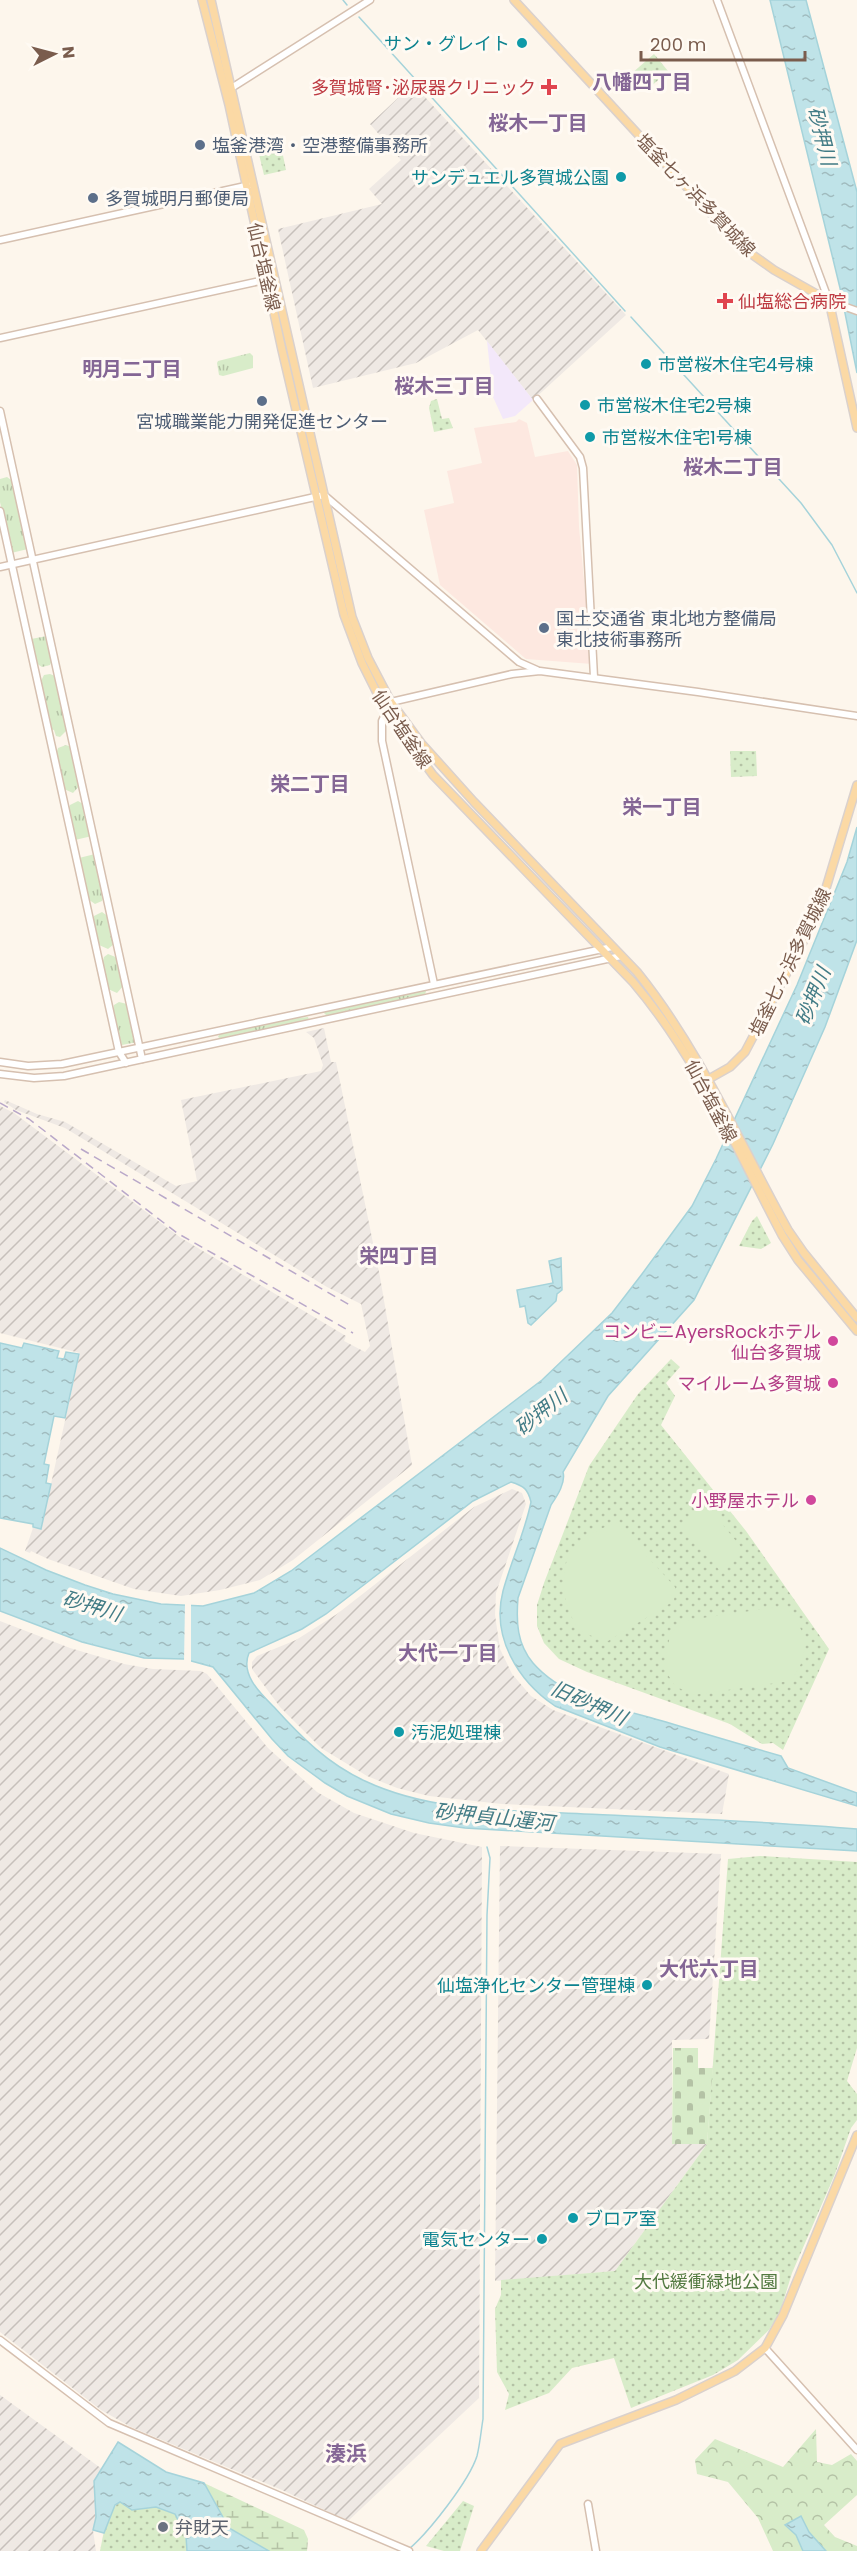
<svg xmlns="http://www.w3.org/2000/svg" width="857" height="2551" font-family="Poppins,'Noto Sans JP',sans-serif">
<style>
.commercial{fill:#fde8e0}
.industrial{fill:url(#industrial-furrows)}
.education{fill:#f3e8fa}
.grass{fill:url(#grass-tufts)}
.forest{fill:url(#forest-crowns)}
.wetland{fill:url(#wetland-marsh)}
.cemetery{fill:url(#cemetery-stones)}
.park{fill:url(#park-dots)}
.pitch{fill:#d8ecc9}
.water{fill:url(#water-ripples);stroke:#a5d3da;stroke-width:1.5}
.pier{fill:#fdf6ec}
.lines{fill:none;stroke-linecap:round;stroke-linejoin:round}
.stream{stroke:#a5d3da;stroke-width:1.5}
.secondary-casing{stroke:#d6c0b0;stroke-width:9}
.primary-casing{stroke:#dad1cd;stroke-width:10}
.secondary{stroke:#fff;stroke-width:6}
.primary{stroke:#fbd9a5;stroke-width:7}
.rail{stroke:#b9a8c9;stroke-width:1.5;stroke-dasharray:9 6;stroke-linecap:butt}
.culture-dot{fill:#0f9aa8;stroke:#fffaf3;stroke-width:2}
.health-dot{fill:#e0444e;stroke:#fffaf3;stroke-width:2}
.service-dot{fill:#5c6f8a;stroke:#fffaf3;stroke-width:2}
.hotel-dot{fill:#d1479c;stroke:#fffaf3;stroke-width:2}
.worship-dot{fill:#6b7280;stroke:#fffaf3;stroke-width:2}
.labels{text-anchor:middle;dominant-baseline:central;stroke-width:6;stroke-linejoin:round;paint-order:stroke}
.culture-label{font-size:18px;fill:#0d838f;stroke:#fffaf3;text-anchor:start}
.health-label{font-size:18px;fill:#be3a42;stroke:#fffaf3;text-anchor:end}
.service-label{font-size:18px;fill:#4e5e75;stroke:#fffaf3;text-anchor:start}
.street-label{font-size:18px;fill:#7a5c4d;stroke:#fffaf3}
.hotel-label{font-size:18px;fill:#b23c85;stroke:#fffaf3;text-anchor:end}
.park-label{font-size:18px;fill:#537a41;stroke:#fffaf3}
.worship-label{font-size:18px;fill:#5b616d;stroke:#fffaf3;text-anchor:start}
.neighbourhood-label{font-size:20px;font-weight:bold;fill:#846695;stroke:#fffaf3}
.water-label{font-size:20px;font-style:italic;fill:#437c86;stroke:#fffaf3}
.quarter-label{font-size:21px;font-weight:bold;fill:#846695;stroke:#fffaf3}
</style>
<defs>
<pattern id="industrial-furrows" width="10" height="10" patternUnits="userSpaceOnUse" patternTransform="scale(1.5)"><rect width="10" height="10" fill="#efe9e4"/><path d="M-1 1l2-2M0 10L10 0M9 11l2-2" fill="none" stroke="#c7c0bb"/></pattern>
<pattern id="grass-tufts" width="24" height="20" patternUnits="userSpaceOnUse" patternTransform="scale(1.5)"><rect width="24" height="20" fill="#d8ecc9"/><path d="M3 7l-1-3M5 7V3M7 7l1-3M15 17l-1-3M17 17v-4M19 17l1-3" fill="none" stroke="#b4c2a5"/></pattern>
<pattern id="forest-crowns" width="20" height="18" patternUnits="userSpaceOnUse" patternTransform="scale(1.5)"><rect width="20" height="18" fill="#d8ecc9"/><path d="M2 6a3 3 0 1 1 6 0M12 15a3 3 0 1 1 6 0" fill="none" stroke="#b4c2a5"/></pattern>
<pattern id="wetland-marsh" width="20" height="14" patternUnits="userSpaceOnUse" patternTransform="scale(1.5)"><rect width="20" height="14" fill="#d8ecc9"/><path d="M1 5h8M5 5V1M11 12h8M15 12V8" fill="none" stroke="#b4c2a5"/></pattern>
<pattern id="cemetery-stones" width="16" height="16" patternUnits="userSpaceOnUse" patternTransform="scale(1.5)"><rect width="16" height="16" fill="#d8ecc9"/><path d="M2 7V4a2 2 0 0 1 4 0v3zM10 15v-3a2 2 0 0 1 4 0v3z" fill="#b4c2a5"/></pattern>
<pattern id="park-dots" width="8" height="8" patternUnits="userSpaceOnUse" patternTransform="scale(1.5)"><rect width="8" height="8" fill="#d8ecc9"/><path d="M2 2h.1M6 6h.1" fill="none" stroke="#b4c2a5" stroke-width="1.8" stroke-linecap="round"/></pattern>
<pattern id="water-ripples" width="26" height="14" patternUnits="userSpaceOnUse" patternTransform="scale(1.5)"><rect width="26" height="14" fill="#bfe3e8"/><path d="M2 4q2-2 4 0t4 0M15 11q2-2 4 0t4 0" fill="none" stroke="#a0bbbe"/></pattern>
</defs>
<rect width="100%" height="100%" fill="#fdf6ec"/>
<polygon class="commercial" points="519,419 527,423 535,457 568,451 577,465 579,527 592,664 526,659 440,585 424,510 454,503 447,471 482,463 474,428 516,422"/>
<g class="industrial">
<polygon points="413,84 626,315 533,400 478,330 416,363 313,388 278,229 382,204 369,189 401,160 370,124"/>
<polygon points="324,1028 331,1062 336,1062 380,1277 412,1465 293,1560 260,1580 220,1590 181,1596 134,1589 48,1559 31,1551 30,1553 25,1551 33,1528 41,1529 80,1353 0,1333 0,1106 14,1113 181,1238 346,1336 344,1341 365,1352 370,1346 361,1304 327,1287 65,1128 16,1110 4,1102 5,1100 37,1114 65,1122 176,1186 197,1181 181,1100 321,1071 323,1065 314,1038 306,1032"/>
<polygon points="512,1489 522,1493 526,1504 496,1593 495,1615 500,1649 512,1674 531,1696 553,1710 729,1774 722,1814 502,1804 429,1796 397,1788 367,1776 321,1748 280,1707 252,1669 252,1662 257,1656 296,1640 337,1614 474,1507"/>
<polygon points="0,1621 70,1648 124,1664 153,1669 201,1671 207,1674 268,1748 317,1792 354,1813 414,1833 482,1847 479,2398 348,2521 282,2490 131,2427 101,2410 0,2332"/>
<polygon points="500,1846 721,1854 709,2039 672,2040 672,2144 707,2144 615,2271 495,2281"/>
<polygon points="0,2395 102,2469 94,2481 96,2517 93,2530 96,2551 0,2551"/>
</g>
<polygon class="education" points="487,341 533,400 515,416 503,419 493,397"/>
<g class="grass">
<polygon points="250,353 253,356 253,368 223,376 219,375 217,363 218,361"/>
<polygon points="7,477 14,482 28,549 11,553 0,502 0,479"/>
<polygon points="47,636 52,660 50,665 42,667 36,663 31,639"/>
<polygon points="50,674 55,676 68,729 60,737 56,736 54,730 50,729 40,683 44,675"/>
<polygon points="66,745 71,747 80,785 73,793 64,789 56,754 58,748"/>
<polygon points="78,801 83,804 92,836 75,840 68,810 70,805"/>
<polygon points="95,854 104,896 102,901 95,904 88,899 79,858"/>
<polygon points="102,912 109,917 114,944 108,949 99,945 93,923 94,916"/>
<polygon points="108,954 118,958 124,985 117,993 108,989 102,964 104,957"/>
<polygon points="423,989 426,991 425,995 327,1016 324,1013 326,1010"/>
<polygon points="119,1002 127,1004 137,1042 122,1045 113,1012 114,1005"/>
<polygon points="308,1017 309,1020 221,1039 218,1037 220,1033 280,1020"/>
</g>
<polygon class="forest" points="816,2429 817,2462 832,2465 851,2454 857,2461 857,2495 824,2525 835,2537 857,2546 857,2551 773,2551 758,2518 728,2482 697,2474 695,2460 715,2439 783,2467"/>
<polygon class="wetland" points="204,2483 304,2530 308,2539 307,2551 269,2551 229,2528"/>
<polygon class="cemetery" points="673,2048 698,2048 698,2068 713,2068 707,2144 672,2144"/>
<g class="park">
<polygon points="654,54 668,71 646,91 631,74"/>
<polygon points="280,141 286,170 264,175 257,146"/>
<polygon points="437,399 442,419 449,418 453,428 434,432 429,408 431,401"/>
<polygon points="730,751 756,751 757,776 731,777"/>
<polygon points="757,1216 771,1243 761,1249 739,1246 752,1221"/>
<polygon points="671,1359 680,1367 666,1383 675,1396 661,1425 746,1531 829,1649 783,1750 773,1743 762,1744 730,1724 587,1672 559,1659 544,1643 537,1626 537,1605 544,1583 589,1466 638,1394"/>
<polygon points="760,1856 857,1862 857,2048 847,2081 857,2094 857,2120 851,2128 835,2174 792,2273 780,2312 769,2330 738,2360 713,2375 631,2408 614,2358 572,2368 549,2393 505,2410 509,2394 497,2372 495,2309 501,2295 501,2280 615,2271 707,2144 728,1859"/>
<polygon points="463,2501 474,2506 460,2551 444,2551 426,2546"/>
<path d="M120 2502 132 2510 156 2507 175 2514 186 2536 187 2551H100C103 2536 107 2511 120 2502Z"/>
</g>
<g class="pitch">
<polygon points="707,1505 744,1551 720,1571 683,1526"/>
<path d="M616 1522 675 1587 674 1601 608 1641C601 1638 592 1637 585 1633 563 1619 557 1569 573 1548 583 1535 602 1529 616 1522Z"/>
<path d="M784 1606C808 1628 812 1656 790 1681L693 1695 675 1686 667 1673 666 1656 670 1635 682 1621Z"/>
</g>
<g class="water">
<polygon points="770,0 806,0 857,192 857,373 840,288"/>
<path d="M857 827V940L825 1027 773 1144 694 1300 608 1396 563 1472C566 1483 557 1496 551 1505L518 1598C516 1622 517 1644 533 1663 565 1700 622 1709 666 1722 705 1734 743 1745 781 1756L788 1768 857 1793V1806L660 1747 555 1706C518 1681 491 1637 503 1591 511 1561 525 1532 531 1502 528 1489 524 1486 511 1482L473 1501 326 1614 302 1629 249 1653C240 1674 260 1693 274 1707 301 1737 328 1764 365 1781 433 1813 511 1810 584 1814 675 1818 766 1821 857 1829V1851L465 1828 429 1823 391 1814 347 1796 325 1783 288 1756 272 1739 213 1667 184 1659 144 1658 82 1642 0 1611V1548L46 1570 85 1585 113 1594 161 1604 203 1606 254 1593 291 1571 542 1380 612 1313 642 1274 692 1206 716 1159 797 985 847 862Z"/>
<polygon points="561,1258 562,1290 557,1294 556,1301 531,1325 528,1323 525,1306 520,1307 517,1290 553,1283 549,1261"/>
<polygon points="0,1343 22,1348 24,1343 59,1351 57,1358 64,1359 66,1352 79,1354 65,1418 54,1416 44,1464 49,1465 46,1483 51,1484 41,1529 33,1527 33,1524 0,1518"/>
<polygon points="118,2442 166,2472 204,2483 229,2528 269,2551 187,2551 186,2536 175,2514 156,2507 132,2510 120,2502 115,2505 104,2533 93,2530 96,2517 94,2481"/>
<polygon points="801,2516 809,2532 826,2551 803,2551 796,2535 785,2525"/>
</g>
<polygon class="pier" points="185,1603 191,1603 191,1663 184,1662"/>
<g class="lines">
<g class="stream">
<polyline points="343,0 347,5"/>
<polyline points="359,17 625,311"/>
<polyline points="631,317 801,503 832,545 857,593"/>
<path d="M409 2549C429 2532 469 2481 477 2456 480 2444 481 2431 483 2419L487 1915 490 1858 487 1847"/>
</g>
<defs>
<g id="secondary">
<polyline points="717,0 829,301 857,311"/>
<polyline points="233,87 370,0"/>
<polyline points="0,240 250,185"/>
<polyline points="0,338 269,279"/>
<polyline points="537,399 580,457 583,468 594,677"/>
<polyline points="0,411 142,1059"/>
<polyline points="0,511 119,1052 126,1063"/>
<polyline points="0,567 324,495 519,662 537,670"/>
<polyline points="434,984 382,741 382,721 391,702 512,674 540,671 698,692 857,716"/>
<polyline points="0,1062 28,1066 62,1064 612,947"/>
<polyline points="0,1074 34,1078 64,1076 621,956"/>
<polyline points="0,2340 109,2423 409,2551"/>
<polyline points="765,2348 857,2450"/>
<polyline points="588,2504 596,2551"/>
</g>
<g id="primary">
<path d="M202 0 229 105 282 350 344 615 362 663 386 711 433 775 633 982C697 1057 736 1148 782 1235L798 1260 857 1331"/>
<path d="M211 0 352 617 368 658 391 702 421 743 474 802 637 972C700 1050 739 1142 788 1230L804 1253 857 1318"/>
<polyline points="514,0 743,248 774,270 829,301 857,428"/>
<polyline points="707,1080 730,1067 745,1052 802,944 826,888 857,785"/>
<polyline points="481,2551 560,2444 676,2400 735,2371 765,2348 783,2315 857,2135"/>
</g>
</defs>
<use href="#secondary" class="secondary-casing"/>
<use href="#primary" class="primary-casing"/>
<use href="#secondary" class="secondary"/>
<use href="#primary" class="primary"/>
<g class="rail">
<polyline points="0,1103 29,1119 177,1233 353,1333"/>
<polyline points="81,1149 353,1307"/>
</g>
</g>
<g class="culture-dot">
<circle cx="522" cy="43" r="6"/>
<circle cx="621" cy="177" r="6"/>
<circle cx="646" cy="364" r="6"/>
<circle cx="585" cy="405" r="6"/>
<circle cx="590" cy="437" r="6"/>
<circle cx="399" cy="1732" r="6"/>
<circle cx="647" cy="1985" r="6"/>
<circle cx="573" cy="2218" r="6"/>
<circle cx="542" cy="2239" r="6"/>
</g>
<g class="health-dot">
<path d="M546 78h6v6h6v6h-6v6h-6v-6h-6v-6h6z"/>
<path d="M722 292h6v6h6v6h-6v6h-6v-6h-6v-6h6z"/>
</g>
<g class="service-dot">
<circle cx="200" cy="145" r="6"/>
<circle cx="93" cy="198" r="6"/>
<circle cx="262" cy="401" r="6"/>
<circle cx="544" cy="628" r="6"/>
</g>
<g class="hotel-dot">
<circle cx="833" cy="1341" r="6"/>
<circle cx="833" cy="1383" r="6"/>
<circle cx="811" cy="1500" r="6"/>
</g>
<circle class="worship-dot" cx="163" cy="2527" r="6"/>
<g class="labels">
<g class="culture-label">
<text x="510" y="43" text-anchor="end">サン・グレイト</text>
<text x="609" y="177" text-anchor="end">サンデュエル多賀城公園</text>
<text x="658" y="364">市営桜木住宅4号棟</text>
<text x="597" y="405">市営桜木住宅2号棟</text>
<text x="602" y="437">市営桜木住宅1号棟</text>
<text x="411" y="1732">汚泥処理棟</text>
<text x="635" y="1985" text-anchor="end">仙塩浄化センター管理棟</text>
<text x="585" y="2218">ブロア室</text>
<text x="530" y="2239" text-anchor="end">電気センター</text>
</g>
<g class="health-label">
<text x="536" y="87">多賀城腎･泌尿器クリニック</text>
<text x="738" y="301" text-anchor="start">仙塩総合病院</text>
</g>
<g class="service-label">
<text x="212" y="145">塩釜港湾・空港整備事務所</text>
<text x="105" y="198">多賀城明月郵便局</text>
<text x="262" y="421" text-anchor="middle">宮城職業能力開発促進センター</text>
<text x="556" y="618">国土交通省 東北地方整備局<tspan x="556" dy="21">東北技術事務所</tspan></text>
</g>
<g class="street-label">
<text transform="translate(696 195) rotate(46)">塩釜七ヶ浜多賀城線</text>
<text transform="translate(264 267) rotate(77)">仙台塩釜線</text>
<text transform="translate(402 729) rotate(56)">仙台塩釜線</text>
<text transform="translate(790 962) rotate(-64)">塩釜七ヶ浜多賀城線</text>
<text transform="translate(711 1101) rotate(62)">仙台塩釜線</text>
</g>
<g class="hotel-label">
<text x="821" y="1331">コンビニAyersRockホテル<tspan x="821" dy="21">仙台多賀城</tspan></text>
<text x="821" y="1383">マイルーム多賀城</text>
<text x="799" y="1500">小野屋ホテル</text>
</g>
<g class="park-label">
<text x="706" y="2281">大代緩衝緑地公園</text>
</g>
<g class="worship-label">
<text x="175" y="2527">弁財天</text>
</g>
<g class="neighbourhood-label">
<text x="642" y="82">八幡四丁目</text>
<text x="538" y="123">桜木一丁目</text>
<text x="132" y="369">明月二丁目</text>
<text x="444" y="386">桜木三丁目</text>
<text x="733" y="467">桜木二丁目</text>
<text x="310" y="784">栄二丁目</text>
<text x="662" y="807">栄一丁目</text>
<text x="399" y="1256">栄四丁目</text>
<text x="448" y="1653">大代一丁目</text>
<text x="709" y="1969">大代六丁目</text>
</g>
<g class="water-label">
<text transform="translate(822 136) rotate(76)">砂押川</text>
<text transform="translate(813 996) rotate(-68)">砂押川</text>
<text transform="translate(541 1412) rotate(-39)">砂押川</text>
<text transform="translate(92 1606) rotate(17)">砂押川</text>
<text transform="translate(589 1703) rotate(24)">旧砂押川</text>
<text transform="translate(494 1817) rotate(6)">砂押貞山運河</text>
</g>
<g class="quarter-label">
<text x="346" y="2453">湊浜</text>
</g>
</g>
<g transform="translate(54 54) rotate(84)" stroke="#fffaf3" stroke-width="4.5" paint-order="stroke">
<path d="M0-4.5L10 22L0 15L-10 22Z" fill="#7a5c4d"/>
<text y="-9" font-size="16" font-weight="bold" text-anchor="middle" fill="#7a5c4d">N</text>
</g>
<path d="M641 51v9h164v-9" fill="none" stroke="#7a5c4d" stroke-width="3"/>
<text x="650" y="51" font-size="18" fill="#7a5c4d" stroke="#fffaf3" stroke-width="4.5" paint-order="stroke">200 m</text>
</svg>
